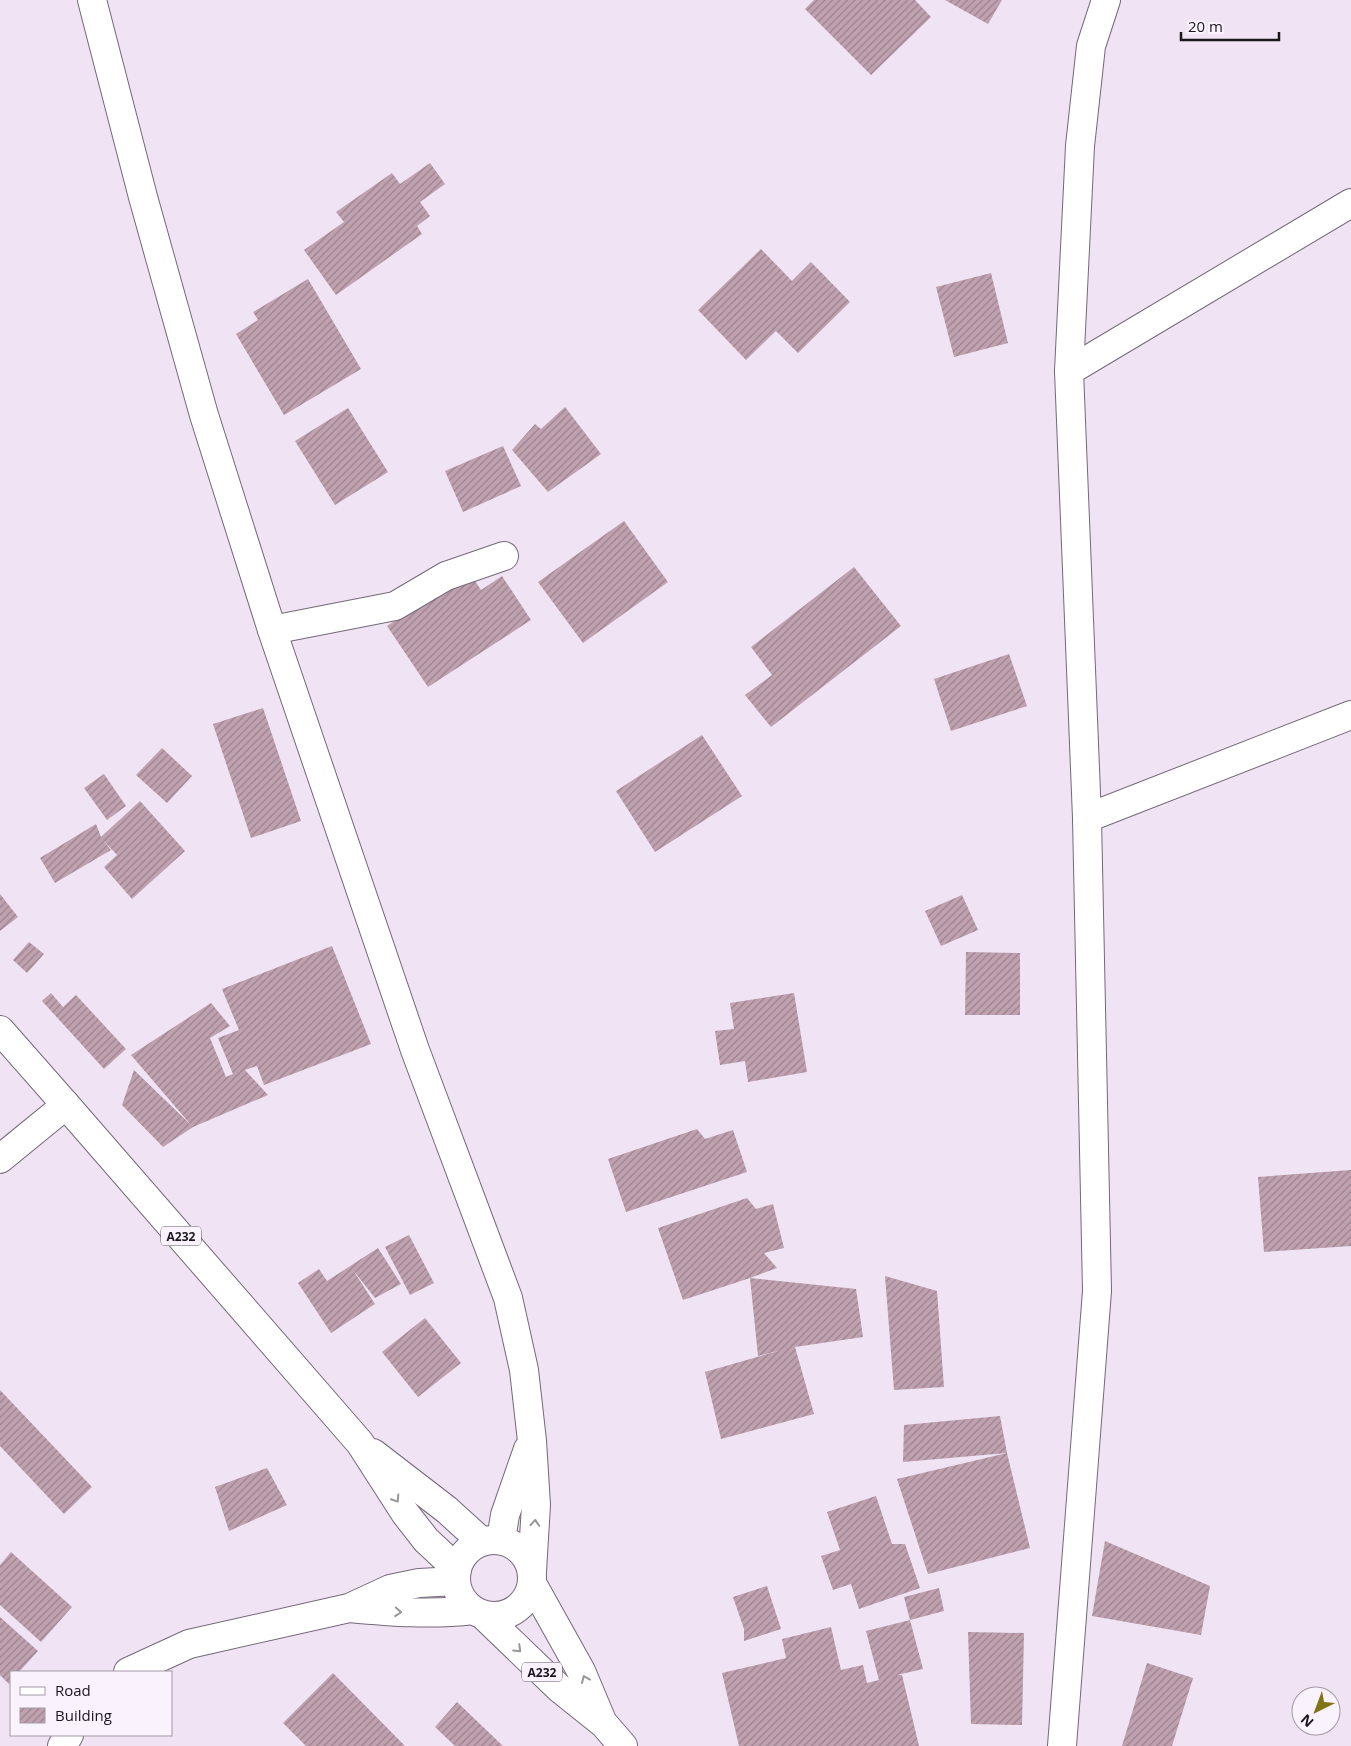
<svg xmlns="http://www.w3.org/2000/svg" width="1351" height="1746" font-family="'Open Sans',sans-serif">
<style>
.building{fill:url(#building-hatch)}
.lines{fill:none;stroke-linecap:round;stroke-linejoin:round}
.minor-casing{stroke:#746978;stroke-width:30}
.major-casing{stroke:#746978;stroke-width:30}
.minor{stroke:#fff;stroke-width:28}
.major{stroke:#fff;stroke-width:28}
.oneway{stroke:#989699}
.labels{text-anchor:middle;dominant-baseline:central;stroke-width:4;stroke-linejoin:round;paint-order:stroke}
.shield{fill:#faf2fd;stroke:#5e5860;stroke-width:1}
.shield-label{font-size:12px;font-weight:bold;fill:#1b161c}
</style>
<defs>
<pattern id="building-hatch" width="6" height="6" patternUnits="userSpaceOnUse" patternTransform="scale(1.25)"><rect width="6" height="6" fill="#bfa1b0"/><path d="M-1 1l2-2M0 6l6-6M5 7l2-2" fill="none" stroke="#9a828e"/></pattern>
</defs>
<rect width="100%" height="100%" fill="#f0e3f4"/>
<g class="building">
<polygon points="814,0 915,0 931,17 871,75 805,9"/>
<polygon points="945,0 1002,0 988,24"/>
<polygon points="430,163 445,184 420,202 430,216 417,226 422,234 336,295 304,250 344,222 336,212 392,173 400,184"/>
<polygon points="761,249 792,281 811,262 850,302 798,353 776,331 746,360 698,310"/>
<polygon points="991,273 1008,343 954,357 936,287"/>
<polygon points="308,279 361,369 284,415 236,334 258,320 253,312"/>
<polygon points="565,407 601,454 548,492 512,450 535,424 541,429"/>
<polygon points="348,408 388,472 335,505 295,441"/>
<polygon points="503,446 521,486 463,512 445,471"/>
<polygon points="624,521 668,582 583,643 538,582"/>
<polygon points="854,567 901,626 771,727 745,695 772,675 751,647"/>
<polygon points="469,572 481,590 502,576 531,620 428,687 387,626"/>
<polygon points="1009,654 1027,706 951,731 934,679"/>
<polygon points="263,708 301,821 251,838 213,724"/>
<polygon points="702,735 742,796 655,852 616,791"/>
<polygon points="162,748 192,776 167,803 136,775"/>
<polygon points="104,774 126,806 107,820 84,788"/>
<polygon points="140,801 185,851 132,899 104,867 117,855 103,840 111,850 55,883 40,858 96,824 101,837"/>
<polygon points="0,894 18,917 0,931"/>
<polygon points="962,895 978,930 941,946 925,911"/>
<polygon points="29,942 44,954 27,973 13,960"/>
<polygon points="332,946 371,1044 264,1085 257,1066 245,1070 268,1095 193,1127 163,1147 122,1105 134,1070 191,1125 131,1055 211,1003 230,1026 210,1038 226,1077 233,1074 218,1038 239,1030 222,989"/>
<polygon points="966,952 1020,953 1020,1015 965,1015"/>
<polygon points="51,993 63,1007 76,995 126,1049 104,1069 42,1001"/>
<polygon points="794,993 807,1072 748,1082 745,1061 720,1065 715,1031 734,1029 730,1003"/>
<polygon points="697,1129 705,1139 733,1130 747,1172 626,1212 608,1159"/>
<polygon points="1351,1170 1351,1246 1264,1252 1258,1177"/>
<polygon points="747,1198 756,1209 773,1204 784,1248 764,1253 777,1268 750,1278 856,1289 863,1337 795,1347 814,1414 721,1439 705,1372 785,1349 758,1356 750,1278 683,1300 658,1228"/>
<polygon points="409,1235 434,1283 410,1295 385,1247"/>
<polygon points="378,1248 401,1284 375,1298 353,1270 375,1304 331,1333 298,1283 319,1269 327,1281"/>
<polygon points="885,1276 937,1291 944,1387 894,1390"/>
<polygon points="425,1318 461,1363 418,1397 382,1352"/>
<polygon points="0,1390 92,1487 64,1514 0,1446"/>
<polygon points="1000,1416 1007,1453 903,1462 904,1425"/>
<polygon points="1007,1453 1030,1548 928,1574 897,1479"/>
<polygon points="267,1468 287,1505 229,1531 215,1487"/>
<polygon points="876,1496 892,1544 905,1544 920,1588 859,1609 851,1584 833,1590 821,1556 840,1550 827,1512"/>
<polygon points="1105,1541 1210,1586 1201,1635 1092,1616"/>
<polygon points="11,1552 72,1607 41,1642 0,1605 0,1565"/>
<polygon points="767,1586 781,1629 744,1641 744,1629 733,1597"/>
<polygon points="939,1588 944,1611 910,1620 904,1597"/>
<polygon points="0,1617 38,1651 19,1672 11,1672 11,1681 9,1684 0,1675"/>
<polygon points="910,1620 923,1669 897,1675 902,1675 919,1746 739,1746 722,1673 786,1658 782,1639 831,1627 841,1670 863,1665 867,1683 879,1680 866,1631"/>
<polygon points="968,1632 1024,1633 1022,1725 971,1724"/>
<polygon points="1147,1663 1193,1678 1172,1746 1122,1746"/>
<polygon points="333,1673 405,1746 306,1746 283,1723"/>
<polygon points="457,1702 503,1746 455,1746 435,1727"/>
</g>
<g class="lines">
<defs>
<g id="minor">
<polyline points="1069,371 1351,203"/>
<polyline points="272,630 395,606 446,576 504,556"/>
<polyline points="1087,818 1351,715"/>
<polyline points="0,1159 66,1105"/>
<polyline points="1062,1746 1097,1291 1087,818 1069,371 1080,146 1091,46 1106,0"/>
</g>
<g id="major">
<polyline points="92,0 143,197 204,415 272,630 415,1050 508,1298 524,1370 532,1441 536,1505 532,1571"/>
<polyline points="0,1030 66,1105 360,1443 405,1513 426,1540 457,1569"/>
<polyline points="373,1453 447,1510 481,1541"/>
<circle cx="494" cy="1578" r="38"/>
<polyline points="501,1540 505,1515 528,1449"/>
<polyline points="533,1585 581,1671 602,1721"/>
<path d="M350 1608C392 1612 432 1615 473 1610"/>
<polyline points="483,1615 559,1688 604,1724 623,1746"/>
<polyline points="128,1672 189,1644 349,1608 390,1589 419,1583 456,1581"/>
<polyline points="62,1746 69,1735"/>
</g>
</defs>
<use href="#minor" class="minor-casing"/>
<use href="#major" class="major-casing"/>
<use href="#minor" class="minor"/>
<use href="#major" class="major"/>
</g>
<defs><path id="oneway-chevron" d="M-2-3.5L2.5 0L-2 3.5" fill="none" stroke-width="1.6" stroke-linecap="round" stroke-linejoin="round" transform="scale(1.25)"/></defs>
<g class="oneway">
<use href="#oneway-chevron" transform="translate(396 1499) rotate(57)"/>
<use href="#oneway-chevron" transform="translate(535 1523) rotate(-86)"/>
<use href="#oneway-chevron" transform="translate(398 1612) rotate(4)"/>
<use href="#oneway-chevron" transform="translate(518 1649) rotate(44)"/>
<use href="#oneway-chevron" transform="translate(585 1679) rotate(-113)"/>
</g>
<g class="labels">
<g class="shield">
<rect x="161" y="1226.5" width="40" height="19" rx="4"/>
<rect x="522" y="1662.5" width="40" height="19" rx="4"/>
</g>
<g class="shield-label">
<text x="181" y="1236">A232</text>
<text x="542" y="1672">A232</text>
</g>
</g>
<rect x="10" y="1671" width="162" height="65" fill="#faf2fd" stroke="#a19aa3"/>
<rect x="20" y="1687" width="25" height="8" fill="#ffffff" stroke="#a19aa3"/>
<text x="55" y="1696" font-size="15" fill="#1b161c">Road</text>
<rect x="20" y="1708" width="25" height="15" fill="url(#building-hatch)" stroke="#a19aa3"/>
<text x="55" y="1721" font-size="15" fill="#1b161c">Building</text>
<g transform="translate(1316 1711) rotate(222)"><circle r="24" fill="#faf2fd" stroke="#a19aa3"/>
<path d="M0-4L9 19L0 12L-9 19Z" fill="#807417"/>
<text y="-8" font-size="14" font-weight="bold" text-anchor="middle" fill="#1b161c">N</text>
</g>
<path d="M1181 32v8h98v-8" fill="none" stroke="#1b161c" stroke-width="2.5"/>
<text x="1188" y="32" font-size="15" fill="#1b161c" stroke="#faf2fd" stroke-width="4" paint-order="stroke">20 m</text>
</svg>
